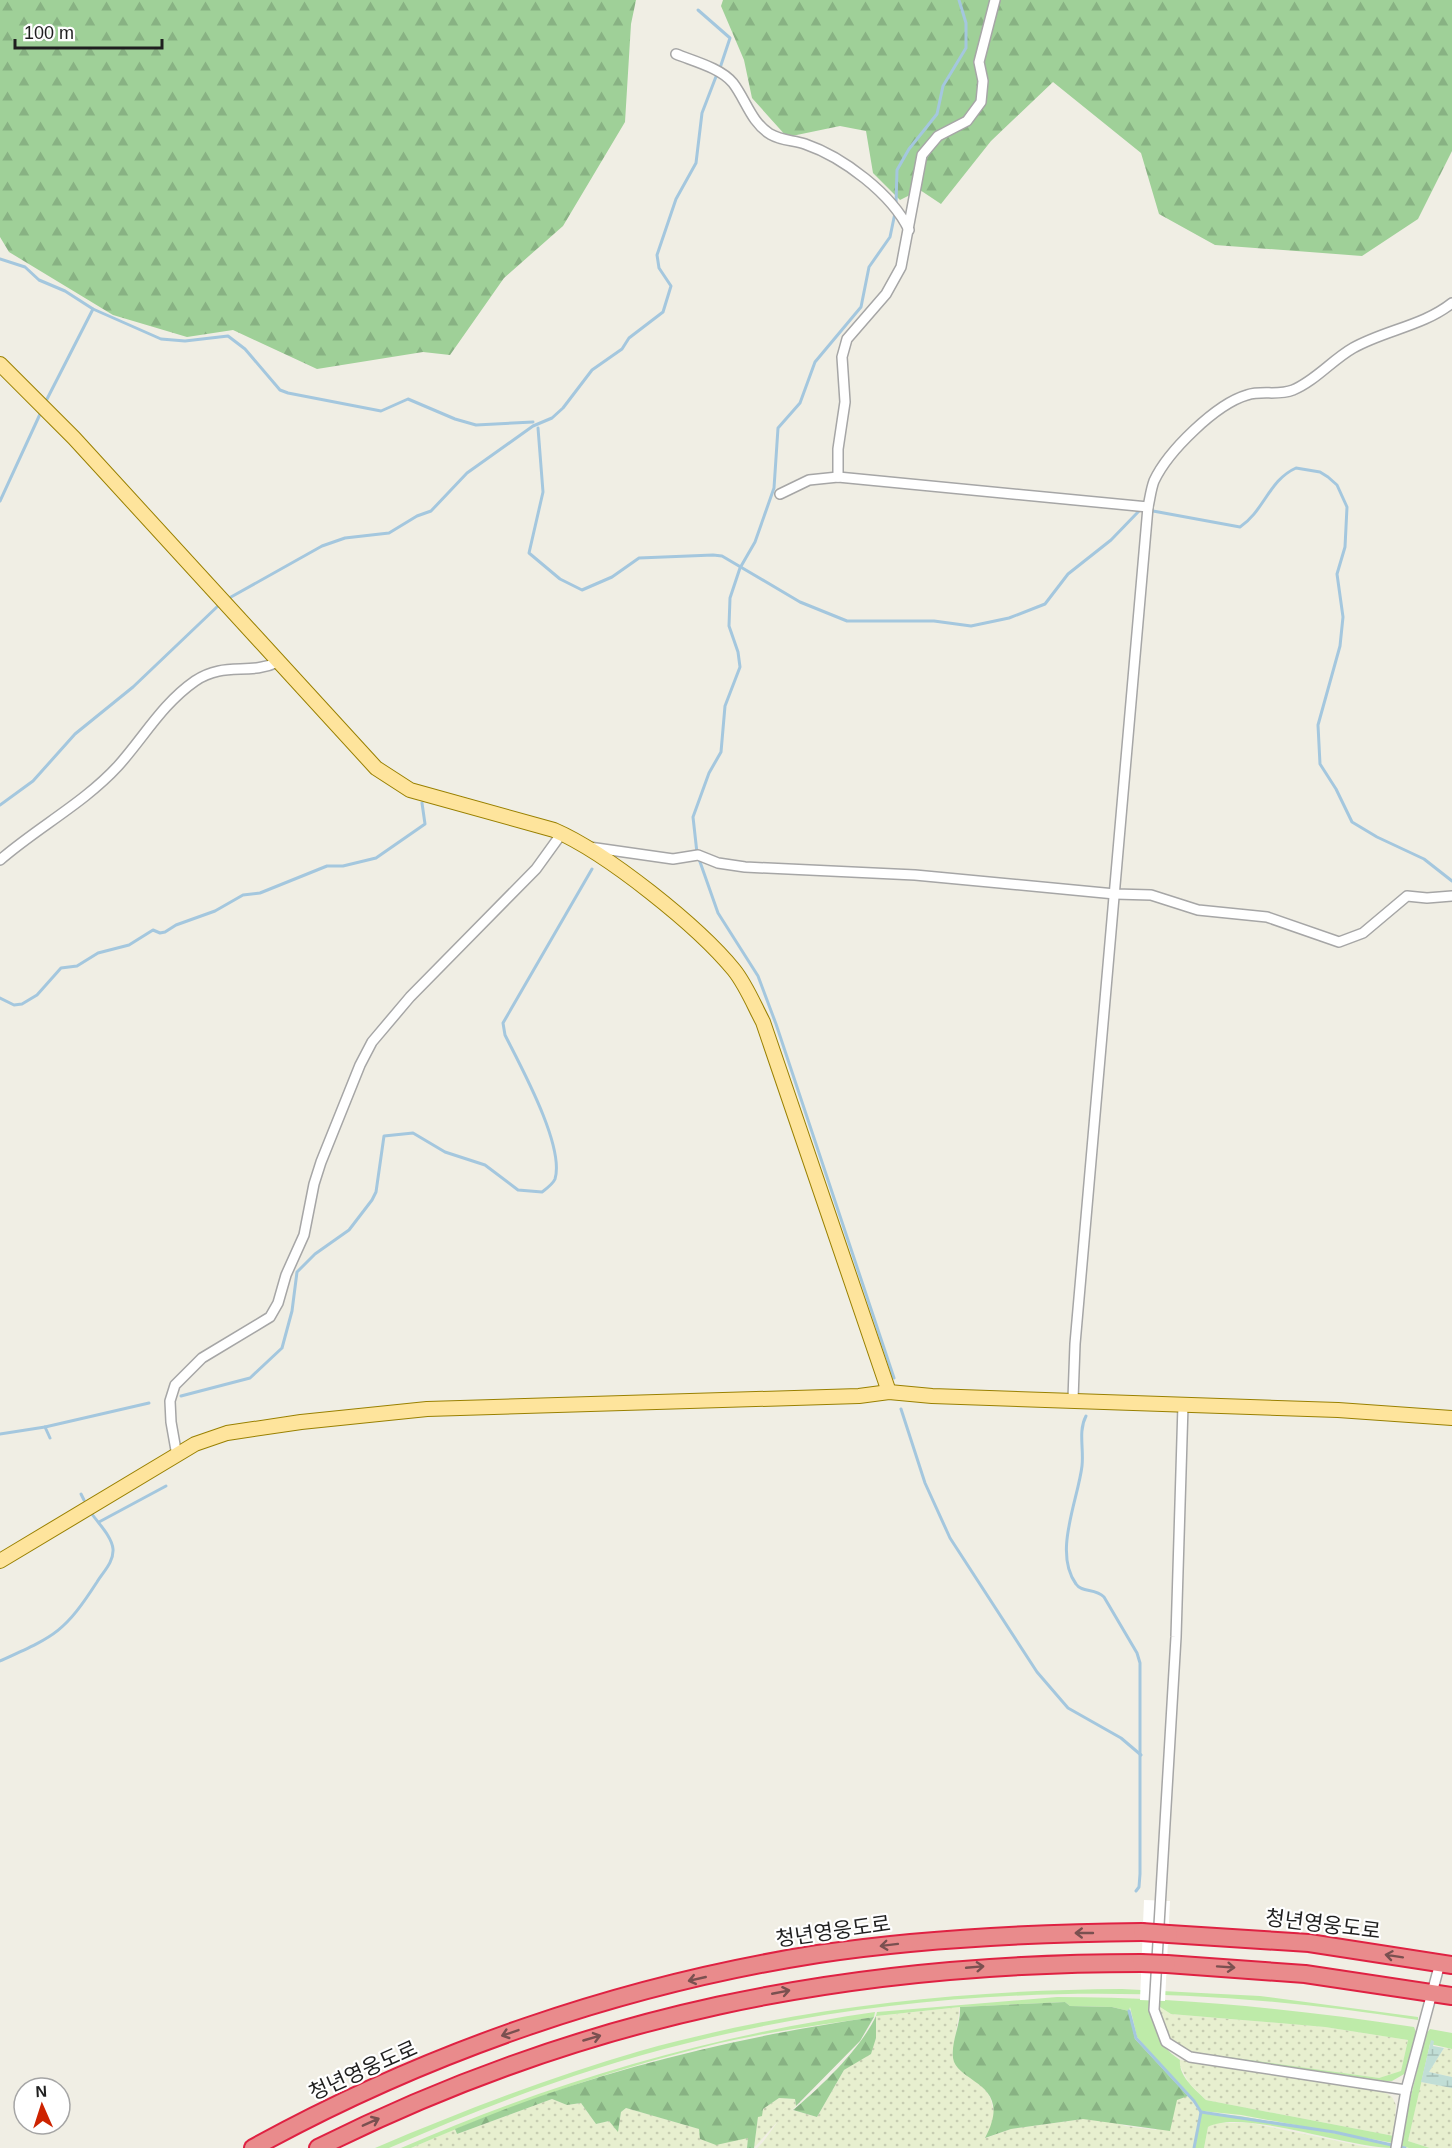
<svg xmlns="http://www.w3.org/2000/svg" width="1452" height="2148" font-family="Helvetica,'Noto Sans KR',sans-serif">
<style>
.farmland{fill:url(#farmland-dots)}
.grass{fill:#beeba9}
.forest{fill:url(#forest-firs)}
.wetland{fill:url(#wetland-marsh)}
.pier{fill:#fff}
.lines{fill:none;stroke-linecap:round;stroke-linejoin:round}
.stream{stroke:#a4c7de;stroke-width:3}
.street-casing{stroke:#a6a6a6;stroke-width:12}
.primary-casing{stroke:#998000;stroke-width:16}
.highway-casing{stroke:#df2142;stroke-width:20}
.street{stroke:#fff;stroke-width:9}
.primary{stroke:#fee49c;stroke-width:14}
.highway{stroke:#e98b8c;stroke-width:16}
.highway-bridge-casing{stroke:#df2142;stroke-width:20;stroke-linecap:butt}
.highway-bridge{stroke:#e98b8c;stroke-width:16}
.oneway{stroke:#7a5050}
.labels{text-anchor:middle;dominant-baseline:central;stroke-width:4.5;stroke-linejoin:round;paint-order:stroke}
.street-label{font-size:21px;fill:#1f1f1f;stroke:#fff}
</style>
<defs>
<pattern id="farmland-dots" width="8" height="8" patternUnits="userSpaceOnUse" patternTransform="scale(1.5)"><rect width="8" height="8" fill="#e7efcf"/><path d="M2 2h.1M6 6h.1" fill="none" stroke="#c6ccb1" stroke-width="1.8" stroke-linecap="round"/></pattern>
<pattern id="forest-firs" width="22" height="20" patternUnits="userSpaceOnUse" patternTransform="scale(1.5)"><rect width="22" height="20" fill="#9fd098"/><path d="M5 1l3.5 6h-7zM16 11l3.5 6h-7z" fill="#88b283"/></pattern>
<pattern id="wetland-marsh" width="20" height="14" patternUnits="userSpaceOnUse" patternTransform="scale(1.5)"><rect width="20" height="14" fill="#c1ded6"/><path d="M1 5h8M5 5V1M11 12h8M15 12V8" fill="none" stroke="#a5beb7"/></pattern>
</defs>
<rect width="100%" height="100%" fill="#f0eee4"/>
<g class="farmland">
<polygon points="1157,2005 1171,2014 1325,2027 1408,2040 1401,2072 1379,2078 1207,2054 1185,2051 1167,2038"/>
<polygon points="960,2007 954,2045 972,2078 983,2086 990,2097 994,2112 992,2125 986,2138 1011,2129 1083,2119 1109,2120 1125,2126 1156,2130 1177,2099 1188,2096 1200,2112 1194,2148 757,2148 763,2142 779,2120 754,2148 758,2117 763,2109 779,2098 795,2099 796,2106 792,2110 817,2117 844,2070 864,2057 876,2038 876,2016"/>
<polygon points="1444,2048 1452,2049 1452,2077 1429,2072"/>
<polygon points="1180,2060 1383,2091 1392,2097 1396,2105 1394,2136 1206,2100 1189,2083 1179,2064"/>
<polygon points="1421,2082 1452,2088 1452,2148 1430,2148 1408,2141"/>
<polygon points="552,2099 567,2105 581,2103 596,2124 609,2121 618,2131 621,2112 626,2108 700,2129 749,2137 747,2148 411,2148 455,2129 457,2134"/>
<polygon points="1216,2123 1251,2123 1371,2148 1204,2148 1208,2127"/>
</g>
<g class="grass">
<path d="M1122 1989 1260 1996 1418 2017V2020C1175 1981 928 1983 688 2043 585 2068 486 2106 389 2148H375C462 2111 550 2077 640 2051 797 2007 959 1990 1122 1989Z"/>
<path d="M1057 1997C1178 1997 1295 2009 1414 2027L1416 2032 1406 2073 1392 2081 1380 2082 1194 2056 1185 2051 1379 2078 1401 2071 1408 2040 1325 2027 1171 2014 1157 2005 1152 2015C1156 2036 1162 2048 1180 2060 1178 2076 1196 2090 1206 2100L1394 2136 1393 2143 1241 2115 1202 2111 1137 2037 1130 2007 1129 2011 1112 2007 1070 2006 1065 2002 960 2007 876 2016 877 2012Z"/>
<path d="M875 2012 874 2017C817 2025 760 2033 704 2047 603 2072 507 2107 411 2148H401C554 2081 710 2036 875 2012Z"/>
<polygon points="1430,2029 1452,2033 1452,2049 1430,2044 1408,2141 1430,2148 1409,2148 1399,2145 1426,2034"/>
<path d="M1201 2113 1240 2116 1393 2144 1392 2148C1349 2148 1240 2108 1208 2127L1204 2148H1195Z"/>
</g>
<g class="forest">
<polygon points="0,0 636,0 631,24 625,122 563,226 504,278 450,355 423,352 317,369 233,330 187,337 113,315 9,252 0,237"/>
<polygon points="723,0 1452,0 1452,151 1418,219 1362,256 1215,245 1159,214 1141,153 1053,82 991,141 941,204 920,190 900,200 873,173 866,131 840,126 787,137 752,98 744,60 721,6"/>
<path d="M1065 2002 1070 2006 1112 2007 1129 2011 1135 2039 1188 2096 1177 2100 1170 2131 1083 2119 1011 2129 985 2138C1015 2082 957 2084 953 2058 951 2041 961 2024 960 2007Z"/>
<path d="M876 2016V2038L871 2054 844 2070 817 2117 793 2110C820 2088 862 2047 876 2016Z"/>
<path d="M874 2017 860 2041 796 2106 795 2099 779 2098 763 2109 762 2116 758 2117 754 2148H747L748 2138 716 2145 700 2139 699 2129 626 2108 621 2112 618 2132 609 2121 596 2124 581 2103 567 2105 552 2099 457 2134 455 2129C590 2072 730 2038 874 2017Z"/>
</g>
<polygon class="wetland" points="1431,2040 1434,2041 1433,2046 1444,2048 1429,2072 1452,2077 1452,2088 1421,2082"/>
<polygon class="pier" points="1144,1900 1170,1901 1165,2001 1140,2000"/>
<g class="lines">
<g class="stream">
<polyline points="698,10 730,38 720,68"/>
<polyline points="896,204 897,170 909,149 937,114 943,86 966,48 966,23 959,0"/>
<polyline points="0,259 25,267 39,280 65,291 93,309 161,339 185,341 228,336 245,349 280,390 288,393 381,411 408,399 455,419 476,425 533,422"/>
<polyline points="45,403 93,309"/>
<polyline points="538,428 543,492 529,553 560,579 582,590 612,577 639,558 713,555 722,556 800,602 847,621 934,621 971,626 1009,618 1045,604 1068,574 1111,540 1139,511"/>
<polyline points="0,501 41,412"/>
<path d="M1153 511 1240 527C1264 511 1269 480 1296 468L1320 472 1328 477 1337 485 1347 507 1345 547 1337 574 1343 617 1340 646 1318 725 1320 764 1336 789 1352 822 1377 837 1424 859 1452 881"/>
<polyline points="231,597 322,546 345,538 389,533 417,516 431,511 467,473 533,426 552,418 563,408 592,370 622,349 629,338 663,312 671,286 659,268 657,255 676,199 696,163 702,113 717,74"/>
<polyline points="0,805 33,781 75,734 133,687 219,605"/>
<polyline points="697,853 693,817 709,773 721,752 725,706 740,667 738,652 729,626 730,598 740,568 755,542 774,488 778,428 800,403 815,362 861,307 869,267 890,237 895,213"/>
<polyline points="699,859 718,913 758,976 776,1024 894,1378"/>
<polyline points="0,998 14,1005 22,1004 37,995 61,968 77,966 98,953 129,945 153,930 160,933 165,932 176,925 215,911 243,895 260,893 327,866 343,866 376,858 425,824 422,803"/>
<path d="M181 1396 250 1378 282 1348 292 1311 297 1272 315 1254 349 1230 372 1200 376 1192 384 1136 413 1133 445 1152 485 1165 518 1190 542 1192C546 1189 553 1184 555 1179 565 1146 520 1065 505 1035L503 1023 592 869"/>
<polyline points="901,1409 925,1483 950,1538 1037,1672 1068,1708 1121,1738 1141,1755"/>
<path d="M1086 1416C1078 1431 1084 1449 1082 1466 1078 1500 1053 1553 1076 1584 1082 1593 1095 1588 1104 1597L1137 1653 1140 1663V1874L1139 1887 1136 1891"/>
<polyline points="45,1427 149,1403"/>
<polyline points="0,1434 45,1427 50,1438"/>
<polyline points="81,1494 84,1500"/>
<polyline points="99,1522 166,1486"/>
<path d="M0 1661C55 1636 64 1633 97 1582 103 1572 114 1562 113 1549 112 1537 99 1524 92 1514"/>
<polyline points="1129,2011 1136,2038 1194,2101 1201,2112"/>
<polyline points="1194,2148 1201,2112 1334,2132 1405,2148"/>
</g>
<defs>
<g id="street">
<path d="M676 54C693 61 721 68 733 83 746 100 751 122 770 134 782 141 794 140 805 144 843 157 892 194 909 230"/>
<polyline points="838,477 838,449 845,402 842,357 847,339 886,294 901,267 922,155 938,136 967,121 981,102 983,81 979,62 995,0"/>
<polyline points="780,494 809,480 838,477 1148,507"/>
<polyline points="589,847 673,859 698,855 718,863 745,867 915,875 1115,894 1151,895 1198,910 1267,917 1339,942 1363,933 1407,896 1427,898 1452,896"/>
<path d="M0 860C38 827 84 803 118 766 144 737 162 704 195 681 225 661 248 676 278 662"/>
<path d="M1073 1399 1075 1344 1148 507C1150 498 1151 489 1154 481 1168 451 1216 404 1247 395 1262 390 1278 396 1293 390 1315 381 1332 360 1353 348 1385 330 1423 326 1452 303"/>
<polyline points="1183,1405 1176,1637 1154,2010 1166,2042 1190,2057 1406,2090"/>
<polyline points="177,1456 171,1422 170,1401 175,1385 202,1358 270,1317 278,1303 286,1275 304,1235 314,1184 321,1162 360,1065 372,1042 410,997 536,869 562,833"/>
<polyline points="1396,2148 1406,2090 1440,1963"/>
</g>
<g id="primary">
<path d="M0 364 74 438 376 768 410 790 554 830C607 853 698 926 734 970 746 985 754 1005 763 1022L889 1392"/>
<polyline points="0,1561 195,1444 227,1433 301,1422 427,1409 859,1396 889,1392 932,1396 1338,1410 1452,1418"/>
</g>
<g id="highway">
<polyline points="1169,1934 1309,1943 1452,1965"/>
<polyline points="1167,1964 1305,1974 1452,1996"/>
<path d="M253 2148C427 2052 621 1985 818 1954 925 1938 1033 1933 1142 1932"/>
<path d="M318 2148C583 2015 846 1963 1141 1963"/>
</g>
</defs>
<use href="#street" class="street-casing"/>
<use href="#primary" class="primary-casing"/>
<use href="#highway" class="highway-casing"/>
<use href="#street" class="street"/>
<use href="#primary" class="primary"/>
<use href="#highway" class="highway"/>
<defs>
<g id="highway-bridge">
<polyline points="1142,1932 1169,1934"/>
<polyline points="1141,1963 1167,1964"/>
</g>
</defs>
<use href="#highway-bridge" class="highway-bridge-casing"/>
<use href="#highway-bridge" class="highway-bridge"/>
</g>
<defs><path id="oneway-shaft" d="M-6 0H5M1.5-3L5.5 0L1.5 3" fill="none" stroke-width="1.6" stroke-linecap="round" stroke-linejoin="round" transform="scale(1.5)"/></defs>
<g class="oneway">
<use href="#oneway-shaft" transform="translate(1084 1933) rotate(180)"/>
<use href="#oneway-shaft" transform="translate(889 1945) rotate(173)"/>
<use href="#oneway-shaft" transform="translate(1394 1956) rotate(-171)"/>
<use href="#oneway-shaft" transform="translate(975 1967) rotate(-5)"/>
<use href="#oneway-shaft" transform="translate(1226 1967) rotate(4)"/>
<use href="#oneway-shaft" transform="translate(697 1979) rotate(167)"/>
<use href="#oneway-shaft" transform="translate(781 1992) rotate(-11)"/>
<use href="#oneway-shaft" transform="translate(510 2033) rotate(161)"/>
<use href="#oneway-shaft" transform="translate(592 2038) rotate(-16)"/>
<use href="#oneway-shaft" transform="translate(371 2122) rotate(-24)"/>
</g>
<g class="labels">
<g class="street-label">
<text transform="translate(1323 1924) rotate(7)">청년영웅도로</text>
<text transform="translate(833 1931) rotate(-8)">청년영웅도로</text>
<text transform="translate(363 2070) rotate(-24)">청년영웅도로</text>
</g>
</g>
<g transform="translate(42 2106) rotate(357)"><circle r="28" fill="#ffffff" stroke="#a5a5a5" stroke-width="1.5"/>
<path d="M0-4.5L10 22L0 15L-10 22Z" fill="#cd2300"/>
<text y="-9" font-size="16" font-weight="bold" text-anchor="middle" fill="#1f1f1f">N</text>
</g>
<path d="M15 39v9h147v-9" fill="none" stroke="#1f1f1f" stroke-width="3"/>
<text x="24" y="39" font-size="18" fill="#1f1f1f" stroke="#ffffff" stroke-width="4.5" paint-order="stroke">100 m</text>
</svg>
